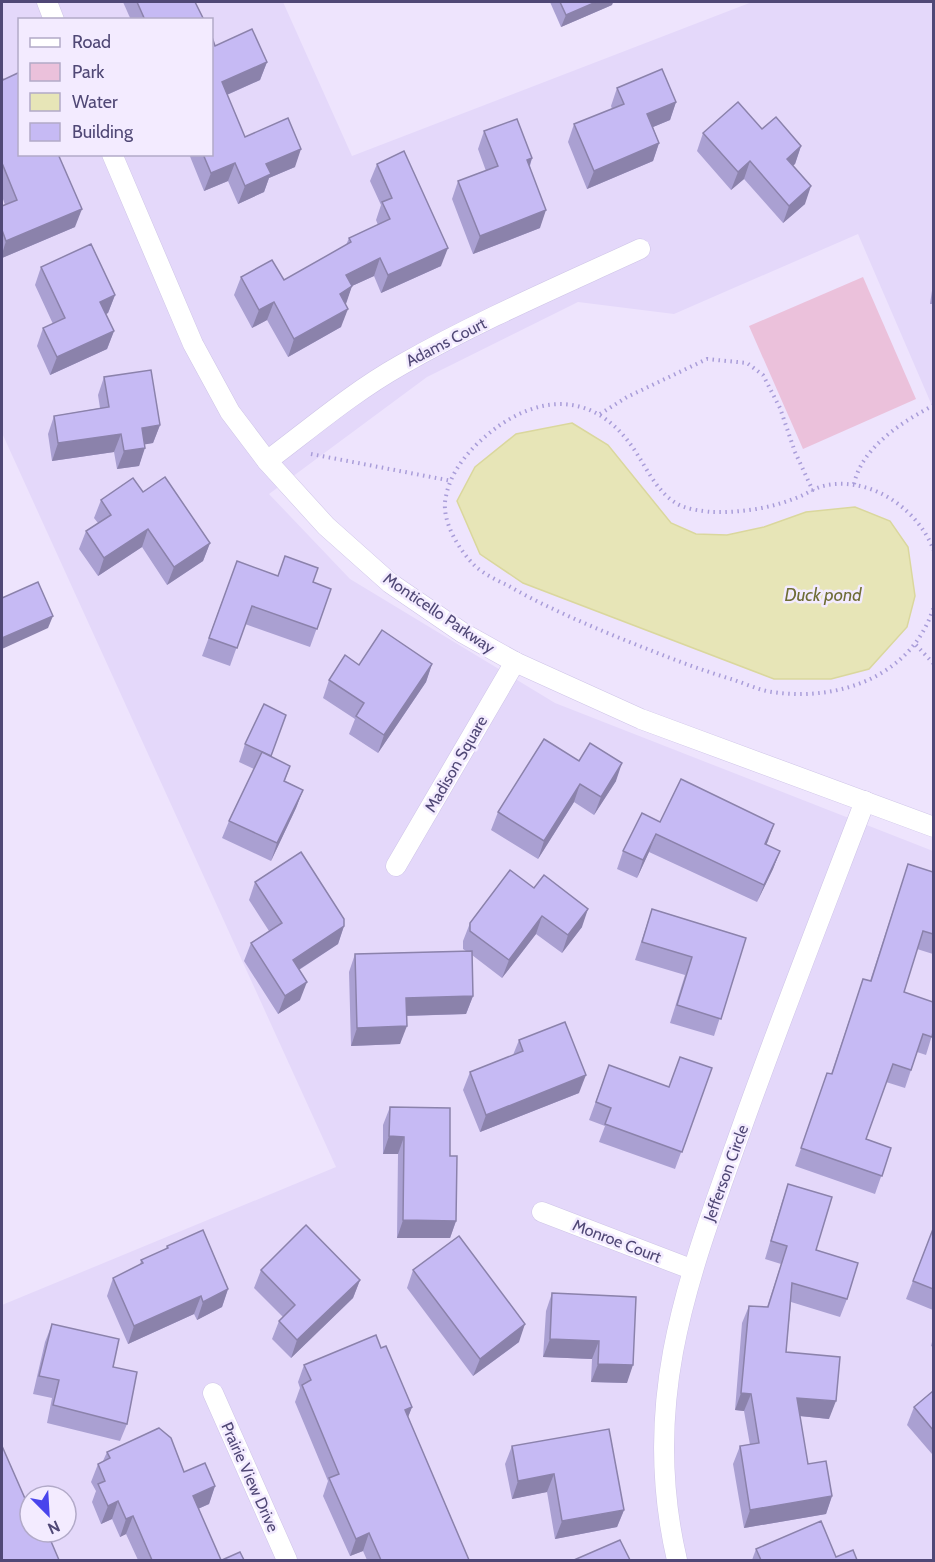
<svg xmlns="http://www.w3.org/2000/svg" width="935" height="1562" font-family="Cabin,sans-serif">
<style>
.residential{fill:#e4d8fa;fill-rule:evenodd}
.green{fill:#ebc1db}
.water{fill:#e7e5b7;stroke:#dad79d;stroke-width:1.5}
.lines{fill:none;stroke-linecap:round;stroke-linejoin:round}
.street-casing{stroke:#cec4e7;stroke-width:21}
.path{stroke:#a99dd9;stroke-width:4;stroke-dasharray:1.5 4.5;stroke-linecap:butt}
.street{stroke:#fff;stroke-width:20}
.wall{fill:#aaa0d2}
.shaded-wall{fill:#8b82ab}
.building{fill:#c6baf4;stroke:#8b82ab;stroke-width:1.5}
.labels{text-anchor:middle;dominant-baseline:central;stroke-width:5;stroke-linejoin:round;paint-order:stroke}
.street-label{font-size:16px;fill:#504876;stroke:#f3ebff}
.water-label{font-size:18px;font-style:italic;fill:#6e6d35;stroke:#f3ebff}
</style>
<rect width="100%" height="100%" fill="#eee4fd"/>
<path class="residential" d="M2 2H283L352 156 752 2H933V408L858 234 674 314 578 302 427 377 269 494 350 579 555 703 933 851V1560H2V1305L336 1167 2 433ZM20 20H212V154H20ZM30 1496H66V1532H30Z"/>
<polygon class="green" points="863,277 916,399 803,449 749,326"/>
<polygon class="water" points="572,423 608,445 671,523 696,534 727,535 764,527 806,512 855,507 890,521 908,547 915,596 907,627 869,669 831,679 774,679 523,583 480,554 457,501 475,467 516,434"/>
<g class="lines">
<defs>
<g id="street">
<polyline points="47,2 54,20"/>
<polyline points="112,154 193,344 230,412 267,461 326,526 390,583 463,633 515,662 641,719 934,827"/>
<path d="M267 461C311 428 353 392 401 365 478 321 560 286 640 249"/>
<polyline points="396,866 515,662"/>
<polyline points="542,1212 691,1269"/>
<polyline points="213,1393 287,1560"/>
<path d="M677 1560C639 1398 690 1274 743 1124 782 1015 824 908 865 801"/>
</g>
</defs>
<use href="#street" class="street-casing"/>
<g class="path">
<polyline points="600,414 627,397 707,359 747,363 763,375 780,408 795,452 813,491"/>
<polyline points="311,454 452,481"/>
<path d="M854 484C862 447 902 422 934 405"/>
<path d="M934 551C918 508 869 475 823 486 815 488 808 493 801 496 773 508 741 513 711 512 702 511 684 509 676 503 654 490 644 461 628 441 593 396 546 394 500 425 476 442 452 466 446 496 440 520 459 550 475 566 484 574 496 580 507 585 538 603 572 618 605 632 647 649 688 666 731 679 744 683 758 690 772 692 839 702 913 676 934 606"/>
<polyline points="916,645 934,664"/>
</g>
<use href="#street" class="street"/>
</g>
<g class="wall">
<polygon points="123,2 195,2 204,20 131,20"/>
<polygon points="550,2 613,2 612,5 561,27"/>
<polygon points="215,46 267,62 260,80 227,95 245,137 295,167 269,178 264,192 238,204 228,181 204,191 189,154 212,154"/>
<polygon points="2,77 75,227 2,258 2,206 5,205 2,196"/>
<polygon points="617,88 676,102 670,120 653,127 659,143 653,161 587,189 568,142 574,124 612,109 611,106"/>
<polygon points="762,129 801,146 795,164 793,165 805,204 783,223 744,179 731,190 697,151 703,133"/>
<polygon points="484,131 532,158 530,166 540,228 473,254 452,199 458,181 486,171 478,149"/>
<polygon points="377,164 441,266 381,293 374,276 352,286 345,304 341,327 288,357 267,320 252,328 234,295 241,277 284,280 346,245 349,238 378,225 376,220 381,205 370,181"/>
<polygon points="41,267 115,295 108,313 106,314 114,331 107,349 50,375 37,346 43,328 53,324 35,285"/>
<polygon points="933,284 933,304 930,304"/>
<polygon points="104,377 160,425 153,443 145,444 139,466 117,469 114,452 52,461 48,434 54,416 100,408 98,395"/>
<polygon points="143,492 210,543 203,561 167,585 142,547 98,576 79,549 86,531 98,523 94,518 101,500"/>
<polygon points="237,561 278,576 313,582 331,589 310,647 245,624 230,666 202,656"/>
<polygon points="432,664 426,682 378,753 349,734 355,719 323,698 329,680 359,665"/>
<polygon points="245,744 290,766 285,781 303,790 296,808 271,861 222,838 229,821 254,769 239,762"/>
<polygon points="579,761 616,781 594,815 574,802 538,859 491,830 498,812"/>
<polygon points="660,822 768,841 766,845 780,851 773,869 757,902 649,852 637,878 617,869 623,851"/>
<polygon points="908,864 933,872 933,954 917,949 904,992 933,1032 926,1055 917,1052 905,1088 886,1082 866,1139 891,1148 875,1194 795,1166 827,1073 831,1074 863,979 870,981"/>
<polygon points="510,870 582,927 562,953 536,934 502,978 472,955 473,996 466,1014 406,1016 400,1044 351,1046 349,972 355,954 466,951 463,949 463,941 470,923"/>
<polygon points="255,882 344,926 338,944 299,970 300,1000 278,1014 244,961 251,943 269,931 249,900"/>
<polygon points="652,909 746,938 714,1036 670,1023 685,975 635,960"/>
<polygon points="519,1040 579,1093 480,1132 463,1090 470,1072 513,1055"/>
<polygon points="609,1065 669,1087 712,1068 675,1169 599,1142 605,1126 589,1120"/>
<polygon points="390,1107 456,1221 450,1238 397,1238 398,1154 383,1154 383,1125"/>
<polygon points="788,1184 816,1250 847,1299 840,1317 791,1302 786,1352 829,1419 800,1416 808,1464 832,1496 826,1514 744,1528 733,1464 740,1446 750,1445 744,1411 735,1410 742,1323 749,1306 767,1307 781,1264 765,1259 782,1202"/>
<polygon points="933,1229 933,1310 906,1299"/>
<polygon points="167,1246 228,1289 222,1307 197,1320 194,1314 128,1344 107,1296 113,1278 140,1265 141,1260 165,1250"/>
<polygon points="261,1270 360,1280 353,1298 291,1358 272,1339 279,1321 283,1317 254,1288"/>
<polygon points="413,1270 519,1342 473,1376 407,1288"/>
<polygon points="552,1293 636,1297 627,1383 591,1382 592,1359 543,1357 546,1311"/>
<polygon points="52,1324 113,1367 127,1424 120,1441 47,1423 52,1398 33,1394 45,1342"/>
<polygon points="933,1338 933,1347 931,1346"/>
<polygon points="381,1348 412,1407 408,1417 469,1560 367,1560 363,1551 350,1556 323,1496 328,1481 295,1402 300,1388 298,1382 304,1365"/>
<polygon points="933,1391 933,1453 932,1454 907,1425 914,1407"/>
<polygon points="512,1446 624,1510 617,1527 555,1539 547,1492 512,1499 505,1464"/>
<polygon points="107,1452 184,1472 215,1486 209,1504 198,1509 221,1560 138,1560 126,1534 120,1537 112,1519 101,1524 92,1502 96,1491 91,1482 98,1464 103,1461"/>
<polygon points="756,1549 836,1557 857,1560 752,1560"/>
</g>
<g class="shaded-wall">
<polygon points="596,2 613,2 612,5 561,27 566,15"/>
<polygon points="267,62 260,80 215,100 222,82"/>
<polygon points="676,102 670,120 641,132 647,114"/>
<polygon points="659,143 653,161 587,189 594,171"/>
<polygon points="801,146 795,164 781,176 787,159"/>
<polygon points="301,149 295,167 269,178 264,192 238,204 245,186 266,164"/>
<polygon points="532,158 526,176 527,160"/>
<polygon points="750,161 744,179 731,190 738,172"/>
<polygon points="235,163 228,181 204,191 211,173"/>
<polygon points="811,186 805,204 783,223 789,206"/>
<polygon points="82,209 75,227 2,258 2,254 6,241"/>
<polygon points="546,210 540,228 473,254 480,236"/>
<polygon points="448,248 441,266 381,293 388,275"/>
<polygon points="380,258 374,276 352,286 346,304 333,311 346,275"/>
<polygon points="115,295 108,313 94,320 100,302"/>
<polygon points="274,302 267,320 252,328 259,310"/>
<polygon points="348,309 341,327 288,357 294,339"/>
<polygon points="114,331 107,349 50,375 57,357"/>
<polygon points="160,425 153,443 136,446 142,428"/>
<polygon points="121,434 114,452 52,461 58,443"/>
<polygon points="145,448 139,466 117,469 124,451"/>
<polygon points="148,529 142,547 98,576 104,558"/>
<polygon points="210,543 203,561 167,585 174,567"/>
<polygon points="53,616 48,628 2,649 2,638"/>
<polygon points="432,664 426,682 378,753 384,735"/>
<polygon points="622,763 616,781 594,815 601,797"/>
<polygon points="580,784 574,802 538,859 544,841"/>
<polygon points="303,790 296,808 271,861 277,843"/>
<polygon points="774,824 768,841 758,862 765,844"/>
<polygon points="656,834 649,852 637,878 643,860"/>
<polygon points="780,851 773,869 757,902 764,885"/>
<polygon points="588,909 582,927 562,953 568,935"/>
<polygon points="542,916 536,934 502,978 509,960"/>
<polygon points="344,926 338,944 286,978 293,960"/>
<polygon points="307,982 300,1000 278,1014 285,996"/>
<polygon points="473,996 466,1014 399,1016 406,998"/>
<polygon points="407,1026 400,1044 351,1046 357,1028"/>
<polygon points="586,1075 579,1093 480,1132 486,1115"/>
<polygon points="389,1136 404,1137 398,1154 383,1154"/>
<polygon points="403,1220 456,1221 450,1238 397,1238"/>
<polygon points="360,1280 353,1298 291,1358 297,1340"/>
<polygon points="228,1289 222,1307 197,1320 203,1302"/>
<polygon points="201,1296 194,1314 128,1344 134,1326"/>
<polygon points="525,1324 519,1342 473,1376 480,1359"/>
<polygon points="550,1339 599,1341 592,1359 543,1357"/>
<polygon points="598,1364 633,1365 627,1383 591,1382"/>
<polygon points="741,1393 751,1394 744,1411 735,1410"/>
<polygon points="797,1398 836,1401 829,1419 790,1415"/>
<polygon points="412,1407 405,1425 405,1410"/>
<polygon points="554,1474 547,1492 512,1499 518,1481"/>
<polygon points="215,1486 209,1504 186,1514 193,1496"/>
<polygon points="832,1496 826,1514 744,1528 750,1510"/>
<polygon points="118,1501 112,1519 101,1524 108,1506"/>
<polygon points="624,1510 617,1527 555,1539 562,1521"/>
<polygon points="133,1516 126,1534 120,1537 126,1519"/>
<polygon points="369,1533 363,1551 350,1556 356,1539"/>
</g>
<g class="building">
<polygon points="137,2 195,2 204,20 145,20"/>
<polygon points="560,2 596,2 566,15"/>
<polygon points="252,29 267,62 222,82 245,137 288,118 301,149 266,164 271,174 245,186 235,163 211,173 203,154 212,154 212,37 215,46"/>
<polygon points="662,69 676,102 647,114 659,143 594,171 574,124 624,104 617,88"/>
<polygon points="20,72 20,154 58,154 82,209 6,241 2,230 2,206 17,200 2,163 2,77 3,80"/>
<polygon points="738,102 762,129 776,117 801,146 787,159 811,186 789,206 750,161 738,172 703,133"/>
<polygon points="517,119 532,158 527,160 546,210 480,236 458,181 498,166 484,131"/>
<polygon points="404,151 448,248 388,275 380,258 346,275 352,286 340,294 348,309 294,339 274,302 259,310 241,277 272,260 284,280 351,242 349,238 390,219 382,202 392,198 377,164"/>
<polygon points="91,244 115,295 100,302 114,331 57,357 43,328 65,318 41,267"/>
<polygon points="151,370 160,425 142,428 145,448 124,451 121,434 58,443 54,416 109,407 104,377"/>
<polygon points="165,477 210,543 174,567 148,529 104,558 86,531 111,515 101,500 133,478 143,492"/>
<polygon points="285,556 318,568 313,582 331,589 317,629 252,606 237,648 209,638 237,561 278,576"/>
<polygon points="38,582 53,616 2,638 2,598"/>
<polygon points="382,630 432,664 384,735 356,716 364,703 329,680 345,655 359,665"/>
<polygon points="264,704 286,715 271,756 245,744"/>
<polygon points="544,739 579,761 590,743 622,763 601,797 580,784 544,841 498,812"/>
<polygon points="262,752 290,766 284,781 303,790 277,843 229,821"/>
<polygon points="681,779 774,824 765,844 780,851 764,885 656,834 643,860 623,851 642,813 660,822"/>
<polygon points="301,852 344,919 344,926 293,960 307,982 285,996 251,943 282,923 255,882"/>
<polygon points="908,864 933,872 933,934 923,931 904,992 933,1002 933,1032 932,1037 923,1034 911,1070 893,1064 866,1139 891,1148 882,1176 801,1148 827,1073 832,1074 863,979 871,981"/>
<polygon points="510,870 534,888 544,875 588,909 568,935 542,916 509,960 470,931 470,923"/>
<polygon points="652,909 746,938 721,1019 677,1005 692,957 642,942"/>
<polygon points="472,951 473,996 406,998 407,1026 357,1028 355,954"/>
<polygon points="565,1022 586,1075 486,1115 470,1072 523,1051 519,1040"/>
<polygon points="680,1057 712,1068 682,1152 605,1124 611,1108 596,1102 609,1065 669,1087"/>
<polygon points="390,1107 450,1108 450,1156 457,1156 456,1221 403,1220 404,1137 389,1136"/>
<polygon points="788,1184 832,1197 816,1250 858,1263 847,1299 792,1283 786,1352 840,1357 836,1401 797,1398 808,1464 826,1461 832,1496 750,1510 740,1446 759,1443 751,1394 741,1393 749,1306 768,1307 787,1246 771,1241"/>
<polygon points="306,1225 360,1280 297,1340 279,1321 295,1305 261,1270"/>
<polygon points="933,1229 933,1289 913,1281"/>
<polygon points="203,1230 228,1289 203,1302 201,1296 134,1326 113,1278 143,1263 141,1260 168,1248 167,1246"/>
<polygon points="459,1236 525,1324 480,1359 413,1270"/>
<polygon points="552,1293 636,1297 633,1365 598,1364 599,1341 550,1339"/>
<polygon points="52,1324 119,1339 113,1367 137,1372 127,1424 53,1405 59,1380 39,1376"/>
<polygon points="376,1335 381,1348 386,1346 412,1407 405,1410 469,1560 381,1560 369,1533 356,1539 329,1478 339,1474 302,1385 311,1380 304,1365"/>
<polygon points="933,1391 933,1430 914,1407"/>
<polygon points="159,1428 171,1438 184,1472 205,1463 215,1486 193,1496 221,1560 152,1560 133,1516 126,1519 118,1501 108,1506 98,1484 105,1481 98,1464 110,1458 107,1452"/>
<polygon points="609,1429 624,1510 562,1521 554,1474 518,1481 512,1446"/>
<polygon points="2,1446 30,1510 30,1532 47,1532 59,1560 2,1560"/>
<polygon points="821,1521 836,1557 853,1550 857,1560 761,1560 756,1549"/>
<polygon points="620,1540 630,1560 574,1560"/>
<polygon points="240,1552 244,1560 222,1560"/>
</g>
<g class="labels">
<g class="street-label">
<text transform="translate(446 342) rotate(-27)">Adams Court</text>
<text transform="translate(439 613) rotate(34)">Monticello Parkway</text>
<text transform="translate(456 764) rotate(-60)">Madison Square</text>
<text transform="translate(726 1173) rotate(-70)">Jefferson Circle</text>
<text transform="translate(617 1241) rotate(21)">Monroe Court</text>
<text transform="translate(250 1477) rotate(66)">Prairie View Drive</text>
</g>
<g class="water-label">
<text x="823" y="595">Duck pond</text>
</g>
</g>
<rect width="935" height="1562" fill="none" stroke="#504876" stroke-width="6"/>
<rect x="18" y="18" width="195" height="138" fill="#f3ebff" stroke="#b2aac8" stroke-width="1.5"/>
<rect x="30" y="38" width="30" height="9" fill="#ffffff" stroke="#b2aac8" stroke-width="1.5"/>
<text x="72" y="48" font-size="18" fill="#504876">Road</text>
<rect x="30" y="63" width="30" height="18" fill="#ebc1db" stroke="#b2aac8" stroke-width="1.5"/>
<text x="72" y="78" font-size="18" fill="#504876">Park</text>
<rect x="30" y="93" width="30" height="18" fill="#e7e5b7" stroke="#b2aac8" stroke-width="1.5"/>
<text x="72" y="108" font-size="18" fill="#504876">Water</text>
<rect x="30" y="123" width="30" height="18" fill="#c6baf4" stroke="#b2aac8" stroke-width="1.5"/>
<text x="72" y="138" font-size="18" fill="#504876">Building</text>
<g transform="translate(48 1514) rotate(156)"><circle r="28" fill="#f3ebff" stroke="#b2aac8" stroke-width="1.5"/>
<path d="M0-4.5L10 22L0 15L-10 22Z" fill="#4944ec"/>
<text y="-9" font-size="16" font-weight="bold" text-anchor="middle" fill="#504876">N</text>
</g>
</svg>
